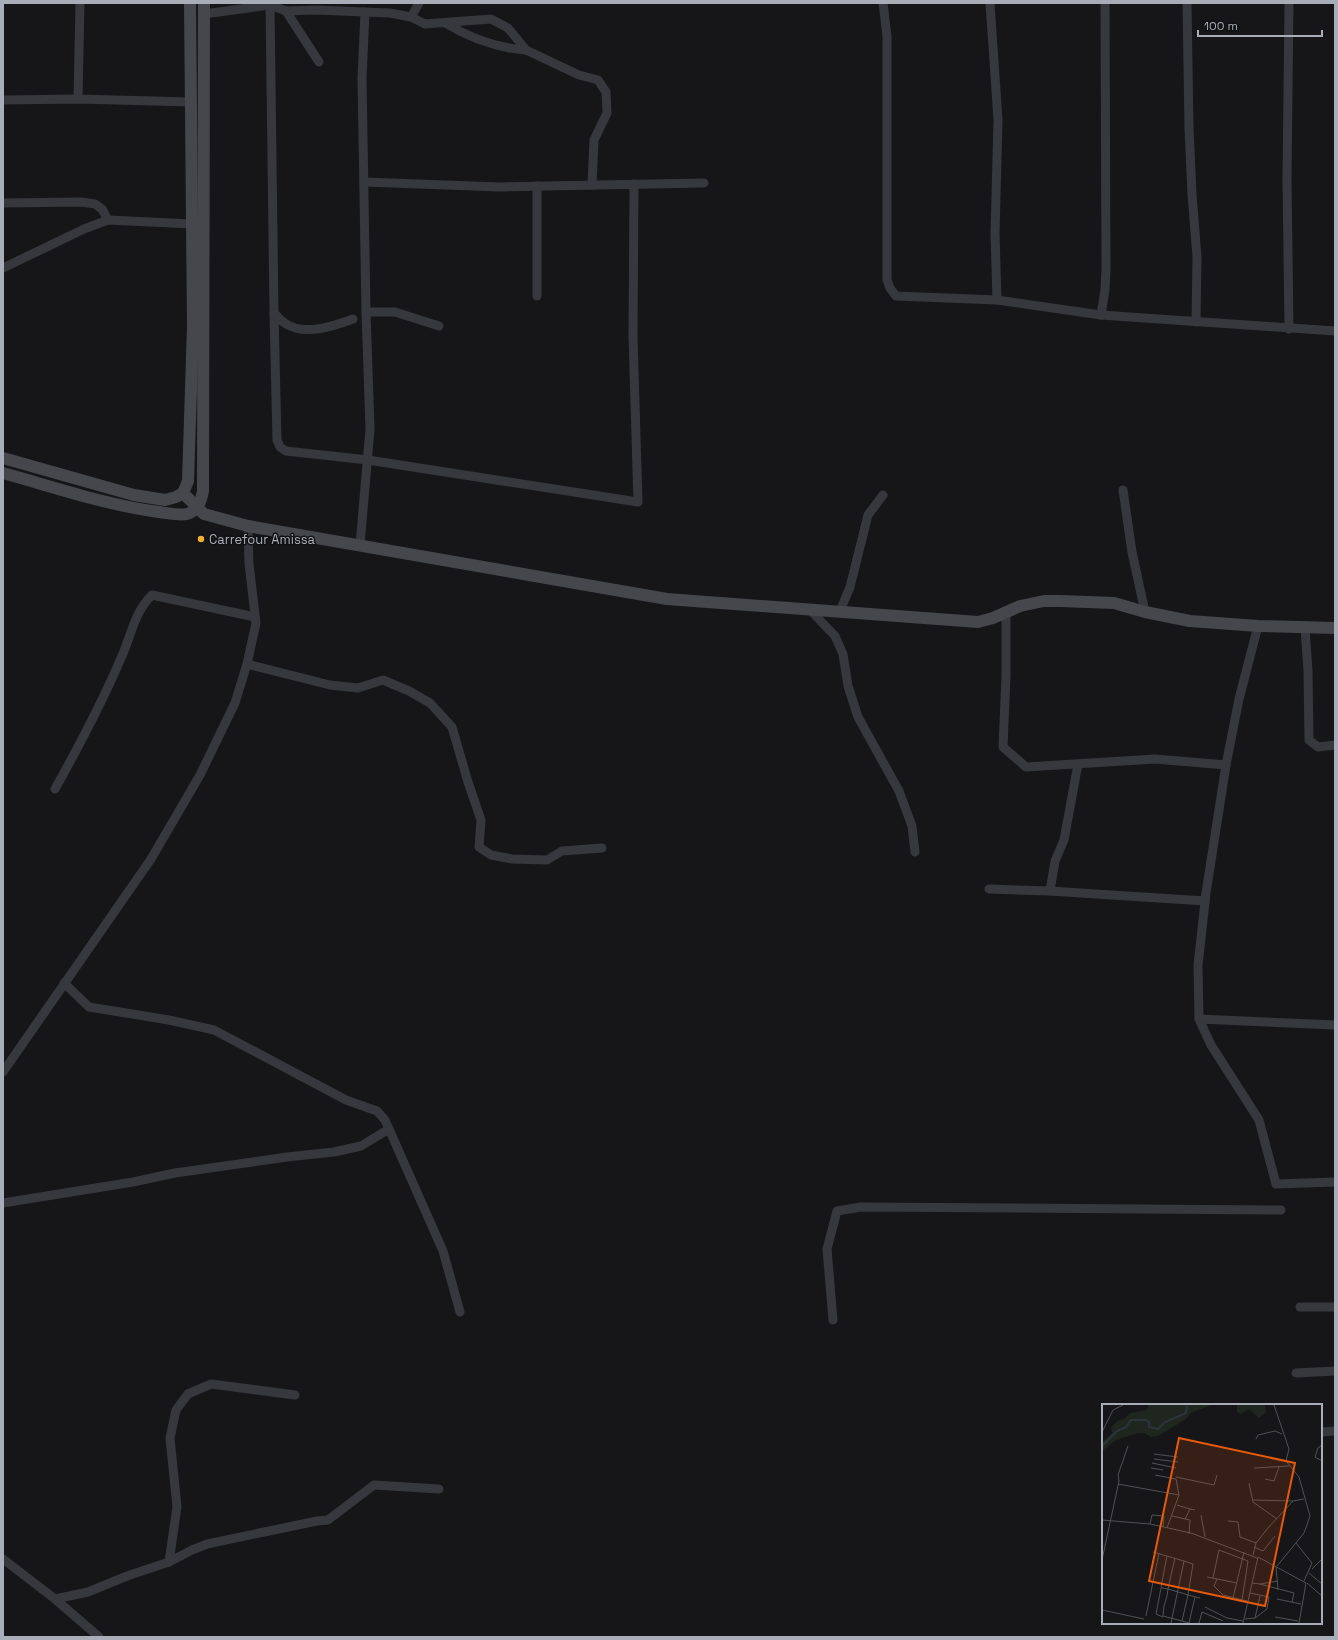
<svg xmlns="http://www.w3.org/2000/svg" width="1338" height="1640" font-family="'Space Grotesk',sans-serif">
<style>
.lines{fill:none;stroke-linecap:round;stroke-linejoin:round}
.street{stroke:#37383d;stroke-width:9}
.secondary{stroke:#45474d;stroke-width:12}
.poi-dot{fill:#f2b134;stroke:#111113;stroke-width:1.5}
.labels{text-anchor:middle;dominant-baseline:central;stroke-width:3;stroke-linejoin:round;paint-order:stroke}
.poi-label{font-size:13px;fill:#a8adb8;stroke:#111113;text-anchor:start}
.inset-river{fill:none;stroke:#2c353c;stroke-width:2}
.inset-road{fill:none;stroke:#505258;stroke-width:1}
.view{fill:#e8590c;fill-opacity:0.15;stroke:#e8590c;stroke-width:2}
.inset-edge{fill:none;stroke:#a8adb8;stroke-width:2}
</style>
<rect width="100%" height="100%" fill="#161618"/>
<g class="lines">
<g class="street">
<polyline points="883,3 887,36 887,280 890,288 896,296 997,300"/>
<polyline points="990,3 998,120 995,234 997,300 1101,315 1335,331"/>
<polyline points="1187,3 1189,128 1192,194 1197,257 1196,322"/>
<polyline points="1289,3 1287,179 1289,329"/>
<polyline points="270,5 274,313 277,440 280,447 286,451 368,460 638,502 633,337 634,184"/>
<polyline points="286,11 319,62"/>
<polyline points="204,14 270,5 286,11 316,10 390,13 411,17 425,24 491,19 508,28 526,50 579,75 598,80 606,92 607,113 594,140 592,185"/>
<polyline points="411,17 419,3"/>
<path d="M445 23C470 38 497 48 526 50"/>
<polyline points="78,99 80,3"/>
<polyline points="3,100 78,99 191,102"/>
<polyline points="364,182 500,187 704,183"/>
<polyline points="3,203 81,202 95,204 102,209 108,220"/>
<polyline points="3,268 84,229 108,220 192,224"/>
<polyline points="537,296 537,186"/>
<polyline points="366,312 395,312 439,326"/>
<path d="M274 313C277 316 281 321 286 324 305 336 334 326 353 319"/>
<polyline points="1101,315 1105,290 1106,269 1105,3"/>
<polyline points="1123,490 1132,552 1145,612"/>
<polyline points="360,545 370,429 366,312 362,78 365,12"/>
<polyline points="810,610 835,636 843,654 848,686 858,717 899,791 912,826 915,852"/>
<polyline points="840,611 850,587 868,515 883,495"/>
<polyline points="1006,612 1006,676 1003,747 1026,767 1155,759 1226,765"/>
<polyline points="1258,626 1239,699 1226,765 1206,893 1198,965 1199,1019 1211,1045 1259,1120 1276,1184 1335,1182"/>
<polyline points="1305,628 1308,671 1309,740 1318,747 1335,745"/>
<polyline points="247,664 330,685 358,688 383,680 409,691 430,703 452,727 468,782 481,820 479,847 491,855 512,859 547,860 562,851 602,848"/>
<path d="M55 789C79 746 102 703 121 658 131 637 134 612 152 595L255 617"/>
<polyline points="989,889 1050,891 1055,861 1064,840 1078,764"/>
<polyline points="1050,891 1205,901"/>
<polyline points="64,983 89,1007 169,1020 214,1030 346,1100 377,1111 385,1120 443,1251 460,1312"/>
<polyline points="1199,1019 1335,1025"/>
<polyline points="3,1072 151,859 200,775 235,703 247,664 256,623 249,564 248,526"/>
<polyline points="3,1203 133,1182 175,1173 287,1157 334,1152 361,1146 389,1129"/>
<polyline points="1300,1307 1335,1307"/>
<polyline points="833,1320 827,1249 837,1211 861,1207 1281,1210"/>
<polyline points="1296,1373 1335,1371"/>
<polyline points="1321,1432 1335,1431"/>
<polyline points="3,1559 55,1599 99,1637"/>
<polyline points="169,1562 177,1507 170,1438 176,1410 188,1394 211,1384 295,1395"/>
<polyline points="55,1599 88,1592 127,1576 169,1562 192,1550 207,1544 317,1521 328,1520 374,1485 439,1489"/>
</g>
<g class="secondary">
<polyline points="3,458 134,495 165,500 176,497 183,493 188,481 193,327 190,3"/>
<path d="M3 473C54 487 106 505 159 512 168 513 178 516 187 514 198 511 201 501 203 491L204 3"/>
<polyline points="183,493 204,514 248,526 667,599 978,622 993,618 1020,606 1044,601 1060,601 1114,603 1145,612 1190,621 1258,626 1335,628"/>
</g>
</g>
<circle class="poi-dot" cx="201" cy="539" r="4"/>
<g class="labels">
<g class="poi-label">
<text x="209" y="539">Carrefour Amissa</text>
</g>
</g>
<g transform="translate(1102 1404)">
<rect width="220" height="220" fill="#161618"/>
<path d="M46 1H109L89 9 84 15 56 32 49 33 42 29H36L14 36 0 47V38L10 29 9 24 15 17 22 15 29 9 45 6ZM135 1H163L164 8 157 14 147 5 139 10 135 8Z" fill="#1e261f"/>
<path class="inset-river" d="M0 42 15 27 24 23 29 16H44L47 18V23L56 25 63 18 84 9 85 1"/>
<path class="inset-road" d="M172 1 187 45 184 57 197 73 208 112 202 129 175 162M220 23V41M0 28 11 6 21 1M154 35 156 31 173 27 180 30M52 50 76 53M52 55 76 58M220 57 213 53 216 44 220 41M50 59 74 64M49 64 61 66M152 64 187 62M53 71 74 75 77 91 65 124M74 73 112 81 115 71M163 75 172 77 177 63M147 79 151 98 175 115M16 80 77 91M150 96 191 97M75 101 88 105M99 111 103 133M70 112 88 116 87 130M83 115 88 105 93 106M0 116 48 120 89 129 155 154M126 117 136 118 138 133 154 139M48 120 50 111 62 112 61 123M194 139 210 159 202 177M152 143 161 147 173 132M51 148 82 157 69 219M151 151 154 139 166 124 191 97 202 95M65 152 59 183 60 184 66 185 76 188 80 189 86 191 80 217 61 212 62 202 65 192 66 185 72 158 73 154M0 156 17 77 16 71 26 42M82 157 91 160 86 191 98 194M174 163 176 186M210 165 220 155M207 169 220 180M105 173 135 179M111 174 117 146 146 157 140 196M115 175 112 182 121 191 145 197M150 179 158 180 176 177M205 179 220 192M158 180 192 189 190 198M59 184 54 210 61 213M131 194 142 148M175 195 199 200M103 203 125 214 141 217M0 206 42 215M44 212 57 149M173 213 196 217M153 214 158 192M143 215 153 214 165 205 167 193 148 189M80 217 87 219 93 193M97 219 100 208 121 217M141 219 156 153 204 179 197 219"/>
<path class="view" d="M77 34 193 59 163 202 47 177Z"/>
<rect width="220" height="220" class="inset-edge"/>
</g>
<rect width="1338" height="1640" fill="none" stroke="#a8adb8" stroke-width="8"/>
<path d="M1198 30v6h124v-6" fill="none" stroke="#a8adb8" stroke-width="2"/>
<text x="1204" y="30" font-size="12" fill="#a8adb8" stroke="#111113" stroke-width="3" paint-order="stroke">100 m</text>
</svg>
